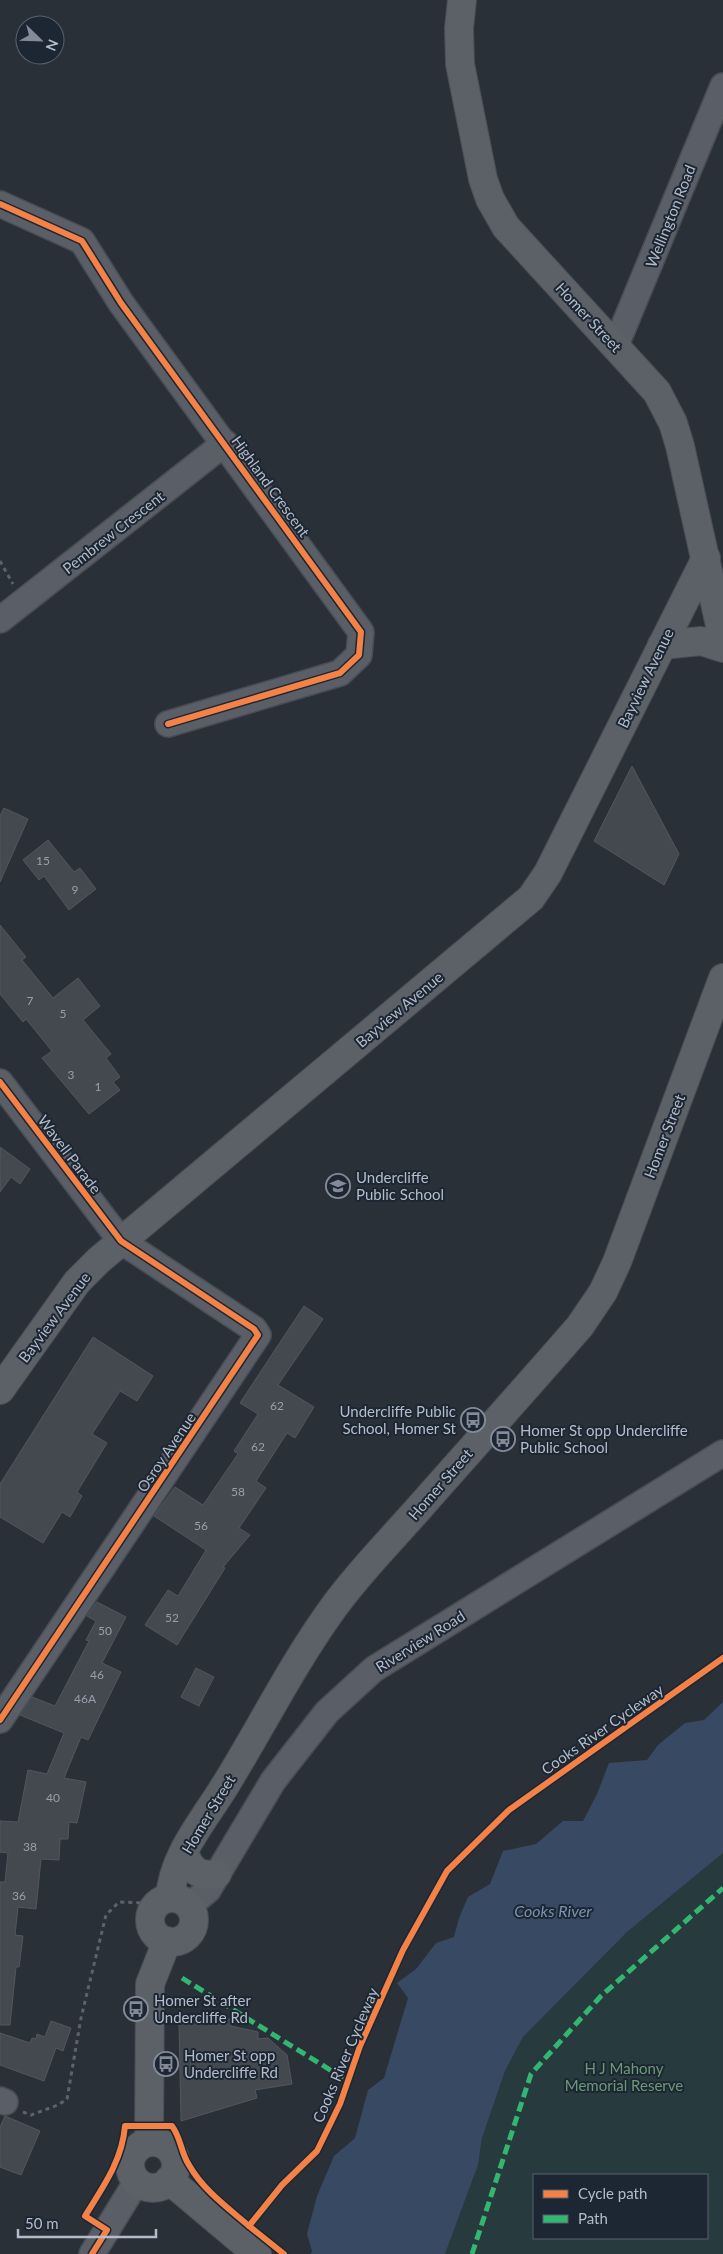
<svg xmlns="http://www.w3.org/2000/svg" width="723" height="2254" font-family="Lato,sans-serif">
<style>
.green{fill:#273a3e;fill-rule:evenodd}
.water{fill:#384963}
.building{fill:#444950;stroke:#52575f}
.lines{fill:none;stroke-linecap:round;stroke-linejoin:round}
.minor-casing{stroke:#484c53;stroke-width:28}
.major-casing{stroke:#484c55;stroke-width:30}
.path{stroke:#5d636a;stroke-width:3;stroke-dasharray:4 4;stroke-linecap:butt}
.minor{stroke:#5a5e66;stroke-width:25}
.major{stroke:#5c6168;stroke-width:28}
.quiet{stroke:#33b770;stroke-width:5;stroke-dasharray:10 5;stroke-linecap:butt}
.cycleway-casing{stroke:#1d2633;stroke-width:9}
.cycleway{stroke:#f48246;stroke-width:6}
.labels{text-anchor:middle;dominant-baseline:central;stroke-width:4;stroke-linejoin:round;paint-order:stroke}
.number-label{font-size:12px;fill:#989fab}
.street-label{font-size:15px;fill:#b4bcc9;stroke:#1d2633}
.poi-label{font-size:15px;fill:#b4bcc9;stroke:#1d2633;text-anchor:start}
.park-label{font-size:15px;fill:#6b9a76;stroke:#1d2633}
.water-label{font-size:16px;font-style:italic;fill:#7c92b1;stroke:#1d2633}
</style>
<rect width="100%" height="100%" fill="#2a3038"/>
<path class="green" d="M723 1853V2254H445L478 2165 482 2138 505 2071 523 2037 627 1932ZM534 2175H707V2238H534Z"/>
<polygon class="water" points="723,1702 723,1853 627,1932 523,2037 505,2071 482,2138 478,2165 445,2254 311,2254 312,2251 307,2234 317,2196 334,2156 355,2138 368,2090 384,2078 408,1998 397,1983 416,1969 436,1943 454,1937 459,1918 468,1897 490,1884 503,1851 536,1844 563,1821 583,1821 597,1794 609,1763 647,1760 658,1745 685,1723 704,1720"/>
<g class="building">
<polygon points="632,766 679,854 664,885 594,841"/>
<polygon points="4,808 28,819 0,882 0,816"/>
<polygon points="48,840 74,872 80,868 96,889 69,910 44,876 39,880 23,860"/>
<polygon points="0,925 26,957 22,960 53,998 78,978 100,1006 83,1020 111,1054 106,1058 120,1077 113,1082 120,1090 89,1114 42,1058 52,1051 26,1019 23,1022 0,994"/>
<polygon points="0,1147 30,1169 20,1184 11,1177 0,1192"/>
<polygon points="304,1306 323,1319 278,1385 314,1407 295,1438 287,1433 256,1481 266,1488 239,1528 250,1535 223,1567 225,1568 177,1645 145,1625 168,1590 178,1596 206,1550 154,1516 175,1487 203,1505 238,1454 234,1451 258,1414 240,1403"/>
<polygon points="93,1337 153,1376 137,1401 120,1391 92,1434 107,1443 77,1492 82,1496 70,1517 62,1512 43,1543 0,1517 0,1484"/>
<polygon points="97,1602 126,1617 102,1663 121,1672 88,1740 81,1737 64,1778 86,1782 77,1823 69,1822 68,1839 60,1839 59,1860 41,1859 36,1909 18,1907 15,1935 23,1936 19,1967 16,1967 10,2025 0,2025 0,1882 5,1882 8,1853 0,1852 0,1821 18,1822 28,1770 47,1774 64,1733 20,1715 32,1697 55,1706 89,1641 86,1640 96,1621 87,1616"/>
<polygon points="196,1668 214,1677 199,1706 181,1697"/>
<polygon points="220,2014 221,2020 230,2019 231,2026 258,2032 258,2039 268,2038 287,2055 292,2084 255,2090 257,2098 181,2121 179,2020"/>
<polygon points="51,2021 71,2028 63,2051 56,2048 44,2081 0,2065 0,2033 30,2043 32,2038 36,2039 37,2034 45,2037"/>
<polygon points="5,2116 40,2131 21,2175 0,2167 0,2127"/>
</g>
<g class="lines">
<defs>
<g id="minor">
<polyline points="0,204 82,241 121,303 361,632 359,655 340,673 168,724"/>
<polyline points="616,345 723,86"/>
<polyline points="0,620 225,443"/>
<polyline points="0,1082 121,1241 254,1329 258,1335 0,1720"/>
<polyline points="189,1906 208,1890 273,1781 327,1712 374,1669 723,1453"/>
<polyline points="0,2100 5,2102"/>
<polyline points="92,2254 137,2181"/>
</g>
<g id="major">
<polyline points="462,0 459,28 460,64 483,179 490,199 506,227 657,392 673,423 680,446 723,639"/>
<polyline points="662,645 701,641 723,648"/>
<polyline points="0,1390 77,1282 99,1260 531,898 548,873 706,558"/>
<path d="M184 1853C191 1870 198 1877 217 1874"/>
<path d="M170 1898C172 1856 205 1819 226 1784 263 1724 294 1661 336 1604 361 1570 392 1539 420 1507 473 1447 527 1387 580 1326L603 1292 617 1262 723 978"/>
<circle cx="172" cy="1920" r="22"/>
<polyline points="149,2142 150,1984 167,1941"/>
<circle cx="153" cy="2165" r="23"/>
<polyline points="169,2180 257,2254"/>
</g>
</defs>
<use href="#minor" class="minor-casing"/>
<use href="#major" class="major-casing"/>
<g class="path">
<polyline points="0,561 13,584"/>
<polyline points="23,2112 31,2115 58,2105 67,2099 81,2018 106,1915 119,1902 144,1903"/>
</g>
<use href="#minor" class="minor"/>
<use href="#major" class="major"/>
<g class="quiet">
<polyline points="182,1978 348,2081"/>
<polyline points="472,2254 531,2074 601,1996 723,1888"/>
</g>
<defs>
<g id="cycleway">
<polyline points="0,204 82,241 121,303 361,632 359,655 340,673 168,724"/>
<polyline points="0,1082 121,1241 254,1329 258,1335 0,1720"/>
<path d="M92 2254 107 2230 85 2216C103 2187 122 2161 125 2126H172C181 2138 181 2153 189 2165 203 2190 228 2208 249 2226"/>
<polyline points="284,2254 249,2226 282,2185 317,2151 340,2104 360,2046 403,1950 447,1871 509,1810 723,1658"/>
</g>
</defs>
<use href="#cycleway" class="cycleway-casing"/>
<use href="#cycleway" class="cycleway"/>
</g>
<defs>
<symbol id="school-ring" viewBox="-11 -11 22 22"><circle r="9.5" fill="#1d2633" stroke="#848b96" stroke-width="1.5"/><path d="M0-5L7-2L0 1L-7-2ZM-4 1L0 2.5L4 1V4Q0 6-4 4Z" fill="#848b96"/></symbol>
<symbol id="bus-ring" viewBox="-11 -11 22 22"><circle r="9.5" fill="#1d2633" stroke="#848b96" stroke-width="1.5"/><path d="M-5-6H5V4H4V6H2V4H-2V6H-4V4H-5ZM-3.5-4V0h7V-4ZM-3.5 1.2v1.5H-2V1.2ZM2 1.2v1.5H3.5V1.2Z" fill="#848b96"/></symbol>
</defs>
<g fill-rule="evenodd">
<use href="#school-ring" x="324" y="1172" width="28" height="28"/>
<use href="#bus-ring" x="459" y="1406" width="28" height="28"/>
<use href="#bus-ring" x="489" y="1425" width="28" height="28"/>
<use href="#bus-ring" x="122" y="1995" width="28" height="28"/>
<use href="#bus-ring" x="152" y="2050" width="28" height="28"/>
</g>
<g class="labels">
<g class="number-label">
<text x="43" y="860">15</text>
<text x="75" y="889">9</text>
<text x="30" y="1000">7</text>
<text x="63" y="1013">5</text>
<text x="71" y="1074">3</text>
<text x="98" y="1086">1</text>
<text x="277" y="1405">62</text>
<text x="258" y="1446">62</text>
<text x="238" y="1491">58</text>
<text x="201" y="1525">56</text>
<text x="172" y="1617">52</text>
<text x="105" y="1630">50</text>
<text x="97" y="1674">46</text>
<text x="85" y="1698">46A</text>
<text x="53" y="1797">40</text>
<text x="30" y="1846">38</text>
<text x="19" y="1895">36</text>
</g>
<g class="street-label">
<text transform="translate(670 216) rotate(-68)">Wellington Road</text>
<text transform="translate(589 317) rotate(47)">Homer Street</text>
<text transform="translate(271 486) rotate(54)">Highland Crescent</text>
<text transform="translate(113 532) rotate(-38)">Pembrew Crescent</text>
<text transform="translate(645 678) rotate(-64)">Bayview Avenue</text>
<text transform="translate(399 1009) rotate(-40)">Bayview Avenue</text>
<text transform="translate(664 1136) rotate(-69)">Homer Street</text>
<text transform="translate(70 1154) rotate(53)">Wavell Parade</text>
<text transform="translate(54 1317) rotate(-53)">Bayview Avenue</text>
<text transform="translate(166 1452) rotate(-56)">Osroy Avenue</text>
<text transform="translate(440 1484) rotate(-49)">Homer Street</text>
<text transform="translate(420 1641) rotate(-32)">Riverview Road</text>
<text transform="translate(602 1729) rotate(-35)">Cooks River Cycleway</text>
<text transform="translate(208 1814) rotate(-59)">Homer Street</text>
<text transform="translate(345 2055) rotate(-67)">Cooks River Cycleway</text>
</g>
<g class="poi-label">
<text x="356" y="1177">Undercliffe<tspan x="356" dy="17">Public School</tspan></text>
<text x="456" y="1411" text-anchor="end">Undercliffe Public<tspan x="456" dy="17">School, Homer St</tspan></text>
<text x="520" y="1430">Homer St opp Undercliffe<tspan x="520" dy="17">Public School</tspan></text>
<text x="154" y="2000">Homer St after<tspan x="154" dy="17">Undercliffe Rd</tspan></text>
<text x="184" y="2055">Homer St opp<tspan x="184" dy="17">Undercliffe Rd</tspan></text>
</g>
<g class="park-label">
<text x="624" y="2068">H J Mahony<tspan x="624" dy="17">Memorial Reserve</tspan></text>
</g>
<g class="water-label">
<text x="553" y="1910">Cooks River</text>
</g>
</g>
<rect x="533" y="2174" width="175" height="65" fill="#1d2633" stroke="#59626f"/>
<rect x="543" y="2190" width="25" height="8" fill="#f48246" stroke="#59626f"/>
<text x="578" y="2199" font-size="15" fill="#b4bcc9">Cycle path</text>
<rect x="543" y="2215" width="25" height="8" fill="#33b770" stroke="#59626f"/>
<text x="578" y="2224" font-size="15" fill="#b4bcc9">Path</text>
<g transform="translate(40 40) rotate(113)"><circle r="24" fill="#1d2633" stroke="#59626f"/>
<path d="M0-4L9 19L0 12L-9 19Z" fill="#848b96"/>
<text y="-8" font-size="14" font-weight="bold" text-anchor="middle" fill="#b4bcc9">N</text>
</g>
<path d="M18 2229v8h138v-8" fill="none" stroke="#b4bcc9" stroke-width="2.5"/>
<text x="25" y="2229" font-size="15" fill="#b4bcc9" stroke="#1d2633" stroke-width="4" paint-order="stroke">50 m</text>
</svg>
